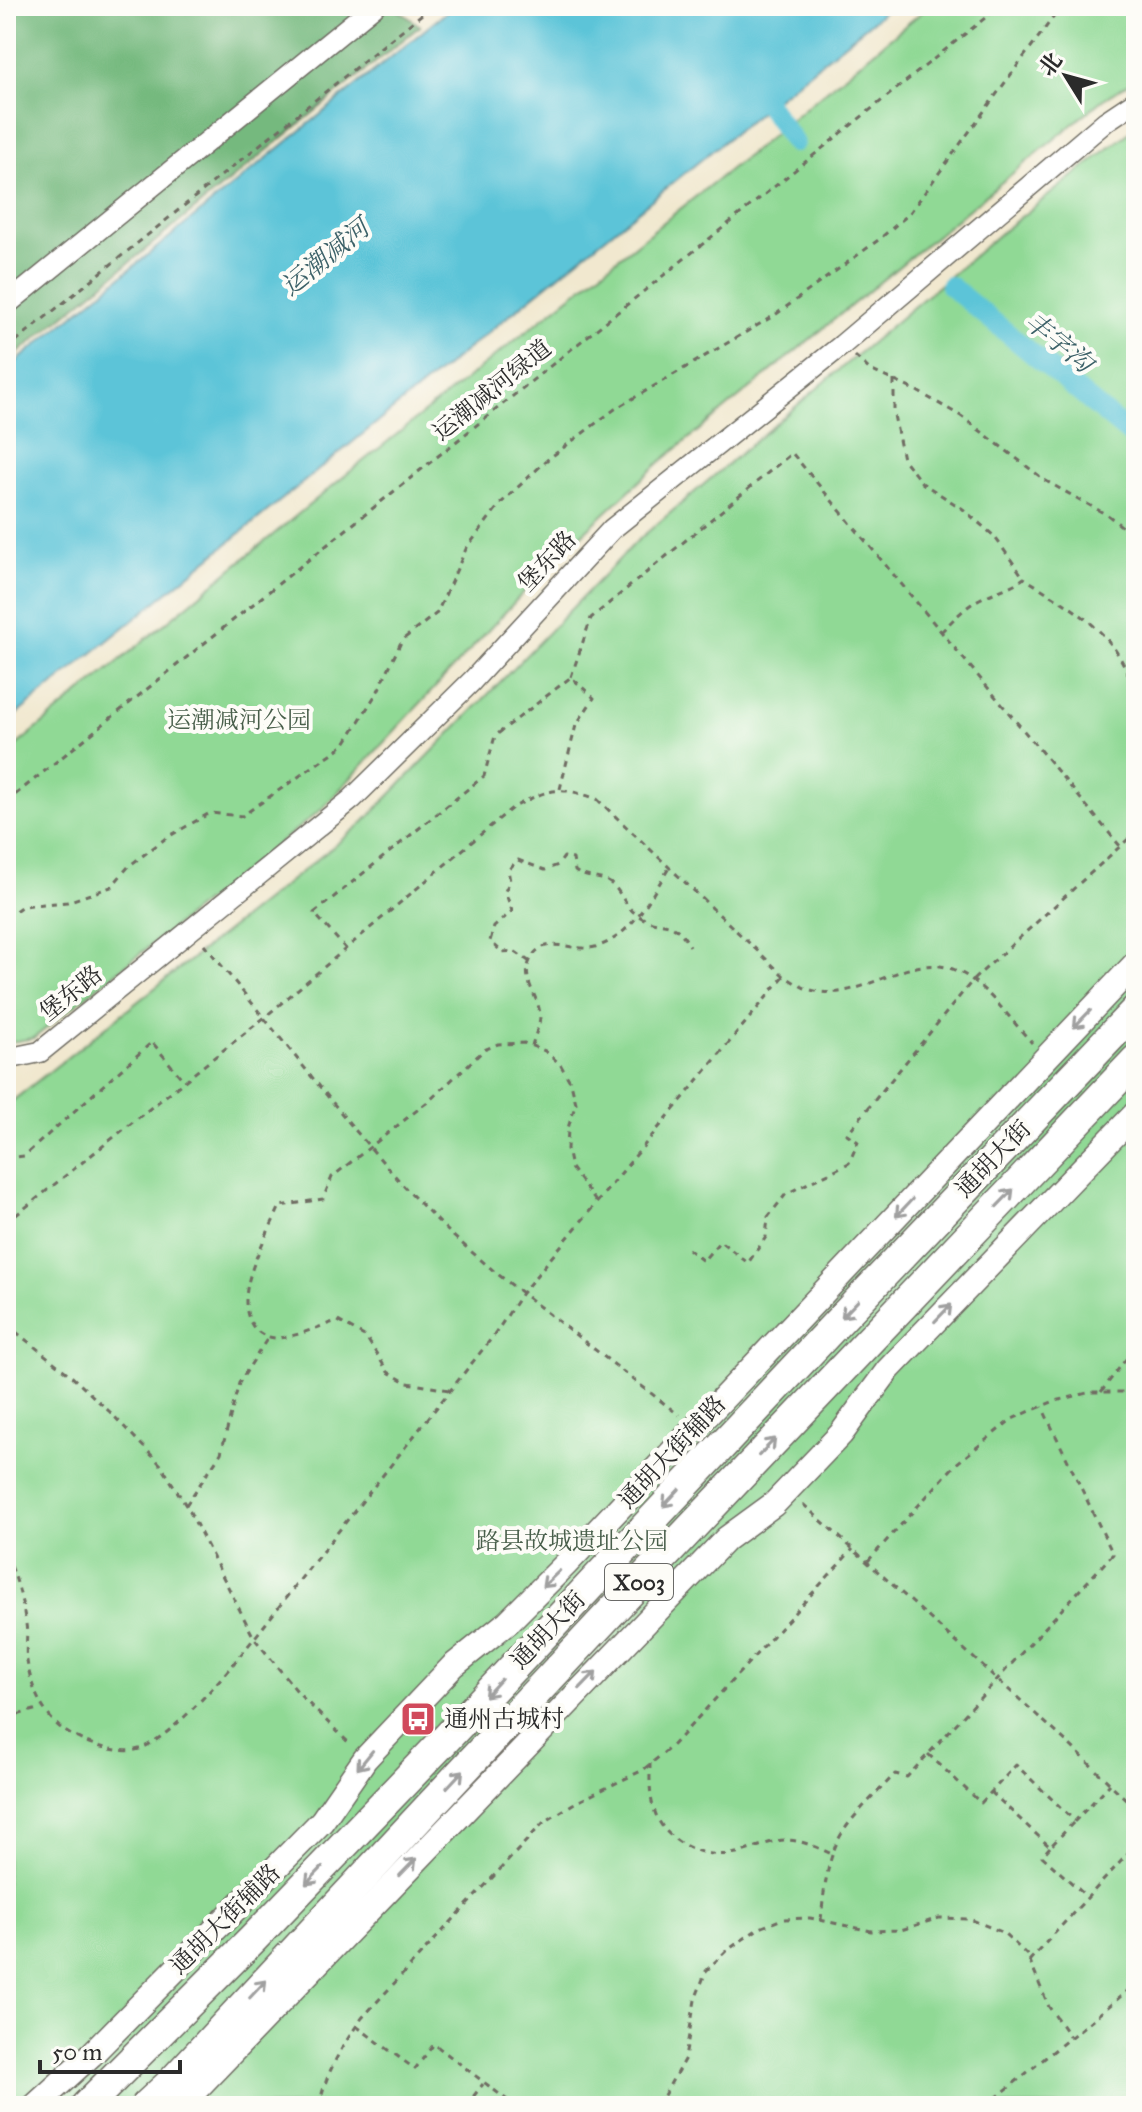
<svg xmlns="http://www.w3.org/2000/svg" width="1142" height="2112" font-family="'IM FELL Great Primer','Noto Serif SC',serif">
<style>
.green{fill:#90d995;stroke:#5e8260;stroke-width:2}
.forest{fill:#74b97e;stroke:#507254;stroke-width:2}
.water{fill:#5bc4d8;stroke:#437882;stroke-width:2}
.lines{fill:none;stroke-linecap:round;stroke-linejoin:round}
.canal{stroke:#5bc4d8;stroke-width:20}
.minor-casing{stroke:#706d64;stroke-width:23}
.tertiary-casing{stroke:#706d64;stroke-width:27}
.primary-casing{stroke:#706d64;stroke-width:33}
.path{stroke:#706d64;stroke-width:3;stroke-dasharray:6 6;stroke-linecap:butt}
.minor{stroke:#fff;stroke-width:20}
.tertiary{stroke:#fff;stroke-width:24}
.primary{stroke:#fff;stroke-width:30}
.oneway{stroke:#a0a0a0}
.labels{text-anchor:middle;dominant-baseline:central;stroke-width:8;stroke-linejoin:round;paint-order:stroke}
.shield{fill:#fdfcf7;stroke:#6a6a68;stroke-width:2}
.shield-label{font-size:22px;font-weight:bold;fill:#2b2b2b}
.street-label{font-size:24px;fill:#2b2b2b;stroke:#fdfcf7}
.park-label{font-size:24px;fill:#495f4b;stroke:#fdfcf7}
.poi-label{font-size:24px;fill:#2b2b2b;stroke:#fdfcf7;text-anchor:start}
.water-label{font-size:26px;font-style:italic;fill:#3c6168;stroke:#fdfcf7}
</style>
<rect width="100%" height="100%" fill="#fdfcf7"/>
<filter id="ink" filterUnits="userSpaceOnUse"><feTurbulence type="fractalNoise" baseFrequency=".0125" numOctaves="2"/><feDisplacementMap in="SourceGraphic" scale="16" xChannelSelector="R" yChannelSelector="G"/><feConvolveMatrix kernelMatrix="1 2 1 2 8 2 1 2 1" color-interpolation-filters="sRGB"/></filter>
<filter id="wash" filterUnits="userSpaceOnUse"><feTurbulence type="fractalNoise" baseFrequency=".006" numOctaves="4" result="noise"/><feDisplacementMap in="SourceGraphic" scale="32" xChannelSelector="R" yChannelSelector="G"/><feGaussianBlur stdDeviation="1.8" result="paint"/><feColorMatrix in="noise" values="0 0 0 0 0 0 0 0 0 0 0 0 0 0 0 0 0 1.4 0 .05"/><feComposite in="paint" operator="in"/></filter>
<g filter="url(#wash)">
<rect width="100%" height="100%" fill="#f1e8cf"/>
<g class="green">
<polygon points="929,6 1136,6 1136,79 1102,100 659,463 550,564 322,809 34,1038 6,1043 6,754 347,474 758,147"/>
<polygon points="1136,127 1136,2106 6,2106 6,1106 363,823 637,541 1003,231"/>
</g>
<polygon class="forest" points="6,6 393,6 420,26 6,363"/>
<polygon class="water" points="454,6 891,6 6,723 6,370"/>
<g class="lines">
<g class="canal">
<polyline points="750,89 768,105 794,143"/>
<polyline points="950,286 1136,439"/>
</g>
</g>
</g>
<g filter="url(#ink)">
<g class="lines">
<defs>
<g id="minor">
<polyline points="6,305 374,6"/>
<polyline points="6,1059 40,1052 352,799 472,681 612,529 842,345 1106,121 1136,101"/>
</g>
<g id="tertiary">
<polyline points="35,2106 91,2055 322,1821 365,1759 453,1666 508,1622 566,1564 1136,963"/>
<polyline points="180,2106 726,1539 774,1504 841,1434 888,1370 1136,1113"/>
</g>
<g id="primary">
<polyline points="86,2106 252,1940 442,1743 838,1322 1136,1010"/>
<polyline points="146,2106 173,2081 614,1609 1136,1060"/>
</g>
</defs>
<use href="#minor" class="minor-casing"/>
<use href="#tertiary" class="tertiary-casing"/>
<use href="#primary" class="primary-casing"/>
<g class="path">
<polyline points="6,349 432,6"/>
<polyline points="855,356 870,370 917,391 961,416 1046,481 1109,516 1136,538"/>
<polyline points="894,380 894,415 903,459 922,483 963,509 994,536 1024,578"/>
<path d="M941 632C952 621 963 609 976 601 992 592 1009 589 1024 578 1078 612 1123 634 1136 702"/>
<polyline points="571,677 591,618 792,453 1120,846"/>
<polyline points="6,802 1000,6"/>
<polyline points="6,918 22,906 67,902 111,887 129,866 166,838 210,813 242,816 344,745 378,691 402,640 437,613 466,549 500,504 547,460 615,409 775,315 877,241 909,214 1023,58 1055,15 1066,6"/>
<polyline points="204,944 355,1130 409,1192 452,1235 495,1272 679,1415"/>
<polyline points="346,949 314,913 484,776 495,736 571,677 594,698 576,725 560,789"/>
<path d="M530 962 514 951 502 952 490 941 494 927 512 911 505 891 510 881 508 870 518 860 545 870 558 865 564 857 573 859 575 871C586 879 600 876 610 883 622 891 623 906 639 916 663 931 671 914 690 946"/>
<path d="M532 1046C534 1037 540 1025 540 1016 540 998 522 982 529 963 541 931 573 953 595 947 631 938 651 896 669 868"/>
<polyline points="6,1158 24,1156 152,1042 184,1081"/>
<path d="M6 1223 265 1017 512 808C548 789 558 785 597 799L784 976C791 980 798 985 805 988 859 1009 903 949 955 970 982 980 1012 1021 1032 1043"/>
<polyline points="688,1249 703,1261 720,1241 748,1263 766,1237 768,1217 786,1194 849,1163 858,1142 847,1134 973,980 1136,832"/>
<polyline points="6,1324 70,1375 110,1412 161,1465 190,1512 254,1638 301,1696 349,1743"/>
<path d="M449 1390 407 1383 388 1372 366 1337 338 1321C318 1326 298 1337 277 1338 269 1338 261 1335 255 1329 229 1297 266 1239 280 1206L323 1199 332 1177 430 1100 484 1050 498 1044 524 1043 545 1051 560 1064 571 1083 576 1103 568 1128 567 1149 571 1168 597 1203"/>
<polyline points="1101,1392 1136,1346"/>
<polyline points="803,1504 1069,1744 1136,1809"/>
<polyline points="186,1505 221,1453 239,1383 269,1336"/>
<path d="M6 1555C17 1577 22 1600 26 1624 28 1636 25 1649 27 1661 31 1687 41 1712 62 1729 79 1742 121 1757 142 1748 191 1726 264 1625 299 1581 364 1499 429 1417 495 1334L522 1293 784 976"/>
<polyline points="868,1561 956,1464 1012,1419 1052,1402 1091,1392 1136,1392"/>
<polyline points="6,1713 17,1715 41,1708"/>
<polyline points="928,1754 981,1803 1016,1765 1075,1821 1110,1784"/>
<path d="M650 1763C650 1780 649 1797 655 1812 665 1842 701 1858 731 1854 749 1852 766 1841 785 1840 802 1840 816 1847 832 1854"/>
<polyline points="991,1792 1050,1847 1075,1821"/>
<polyline points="1050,1847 1042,1856 1086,1896"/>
<path d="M821 1920C824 1891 827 1855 844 1830 858 1810 878 1792 895 1774L907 1777 1113 1554 1042 1407"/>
<polyline points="1029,1961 1136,1845"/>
<polyline points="356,2026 415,2069 434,2044 515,2106"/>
<path d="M319 2106C326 2072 342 2046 362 2018L543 1823 573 1804 643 1770 672 1746 853 1549"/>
<polyline points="466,2106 483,2084"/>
<polyline points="658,2106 685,2058 695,2000 706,1971 726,1951 758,1929 782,1919 810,1918 871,1931 901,1930 939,1918 970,1919 1004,1933 1027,1955 1049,2007 1070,2037"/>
<polyline points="986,2106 1136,1984"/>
</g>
<use href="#minor" class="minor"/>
<use href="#tertiary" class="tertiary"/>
<use href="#primary" class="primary"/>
</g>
<defs><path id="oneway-shaft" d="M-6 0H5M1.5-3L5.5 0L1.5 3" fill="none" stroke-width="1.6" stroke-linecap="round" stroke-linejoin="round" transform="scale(2)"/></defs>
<g class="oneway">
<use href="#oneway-shaft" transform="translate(1082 1019) rotate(134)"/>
<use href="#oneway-shaft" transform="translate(1005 1198) rotate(-46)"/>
<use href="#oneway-shaft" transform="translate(904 1208) rotate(133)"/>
<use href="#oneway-shaft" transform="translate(850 1309) rotate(134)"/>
<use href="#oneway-shaft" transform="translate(943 1313) rotate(-46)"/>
<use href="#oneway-shaft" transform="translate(767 1447) rotate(-46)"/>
<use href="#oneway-shaft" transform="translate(671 1498) rotate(133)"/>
<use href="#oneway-shaft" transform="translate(551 1579) rotate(136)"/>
<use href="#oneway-shaft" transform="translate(588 1680) rotate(-46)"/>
<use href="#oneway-shaft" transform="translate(493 1688) rotate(133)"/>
<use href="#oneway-shaft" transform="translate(365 1760) rotate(129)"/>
<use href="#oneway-shaft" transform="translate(455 1779) rotate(-47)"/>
<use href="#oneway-shaft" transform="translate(408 1867) rotate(-46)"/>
<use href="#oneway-shaft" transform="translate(314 1876) rotate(134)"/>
<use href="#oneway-shaft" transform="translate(258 1989) rotate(-47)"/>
</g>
</g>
<defs>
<symbol id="bus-square" viewBox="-11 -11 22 22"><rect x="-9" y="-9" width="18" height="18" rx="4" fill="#d1495b" stroke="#fdfcf7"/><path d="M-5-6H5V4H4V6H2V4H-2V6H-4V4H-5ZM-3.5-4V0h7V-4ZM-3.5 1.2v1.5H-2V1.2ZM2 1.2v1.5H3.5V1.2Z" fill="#fff"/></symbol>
</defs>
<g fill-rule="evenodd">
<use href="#bus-square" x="398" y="1699" width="40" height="40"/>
</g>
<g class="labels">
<rect class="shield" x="605" y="1564" width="68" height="36" rx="6"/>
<g class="shield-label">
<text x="639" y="1582">X003</text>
</g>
<g class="street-label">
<text transform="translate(492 390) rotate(-39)">运潮减河绿道</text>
<text transform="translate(547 561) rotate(-47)">堡东路</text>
<text transform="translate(71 993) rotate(-39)">堡东路</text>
<text transform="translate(993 1159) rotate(-46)">通胡大街</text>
<text transform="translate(672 1452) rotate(-47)">通胡大街辅路</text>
<text transform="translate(548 1630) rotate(-47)">通胡大街</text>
<text transform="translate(225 1919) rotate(-45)">通胡大街辅路</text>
</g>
<g class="park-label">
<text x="239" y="720">运潮减河公园</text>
<text x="572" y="1541">路县故城遗址公园</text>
</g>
<g class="poi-label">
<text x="444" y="1719">通州古城村</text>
</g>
<g class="water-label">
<text transform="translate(325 257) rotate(-39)">运潮减河</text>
<text transform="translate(1059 342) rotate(39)">丰字沟</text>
</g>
</g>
<rect width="1142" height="2112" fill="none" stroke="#fdfcf7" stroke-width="32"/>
<g transform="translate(1066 76) rotate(307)" stroke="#fdfcf7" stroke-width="6" paint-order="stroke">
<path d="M0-6L14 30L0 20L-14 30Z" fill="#2b2b2b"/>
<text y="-12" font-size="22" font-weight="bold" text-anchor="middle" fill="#2b2b2b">北</text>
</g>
<path d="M40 2060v12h140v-12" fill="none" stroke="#2b2b2b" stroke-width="4"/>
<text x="52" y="2060" font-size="24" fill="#2b2b2b" stroke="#fdfcf7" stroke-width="6" paint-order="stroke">50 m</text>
</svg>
